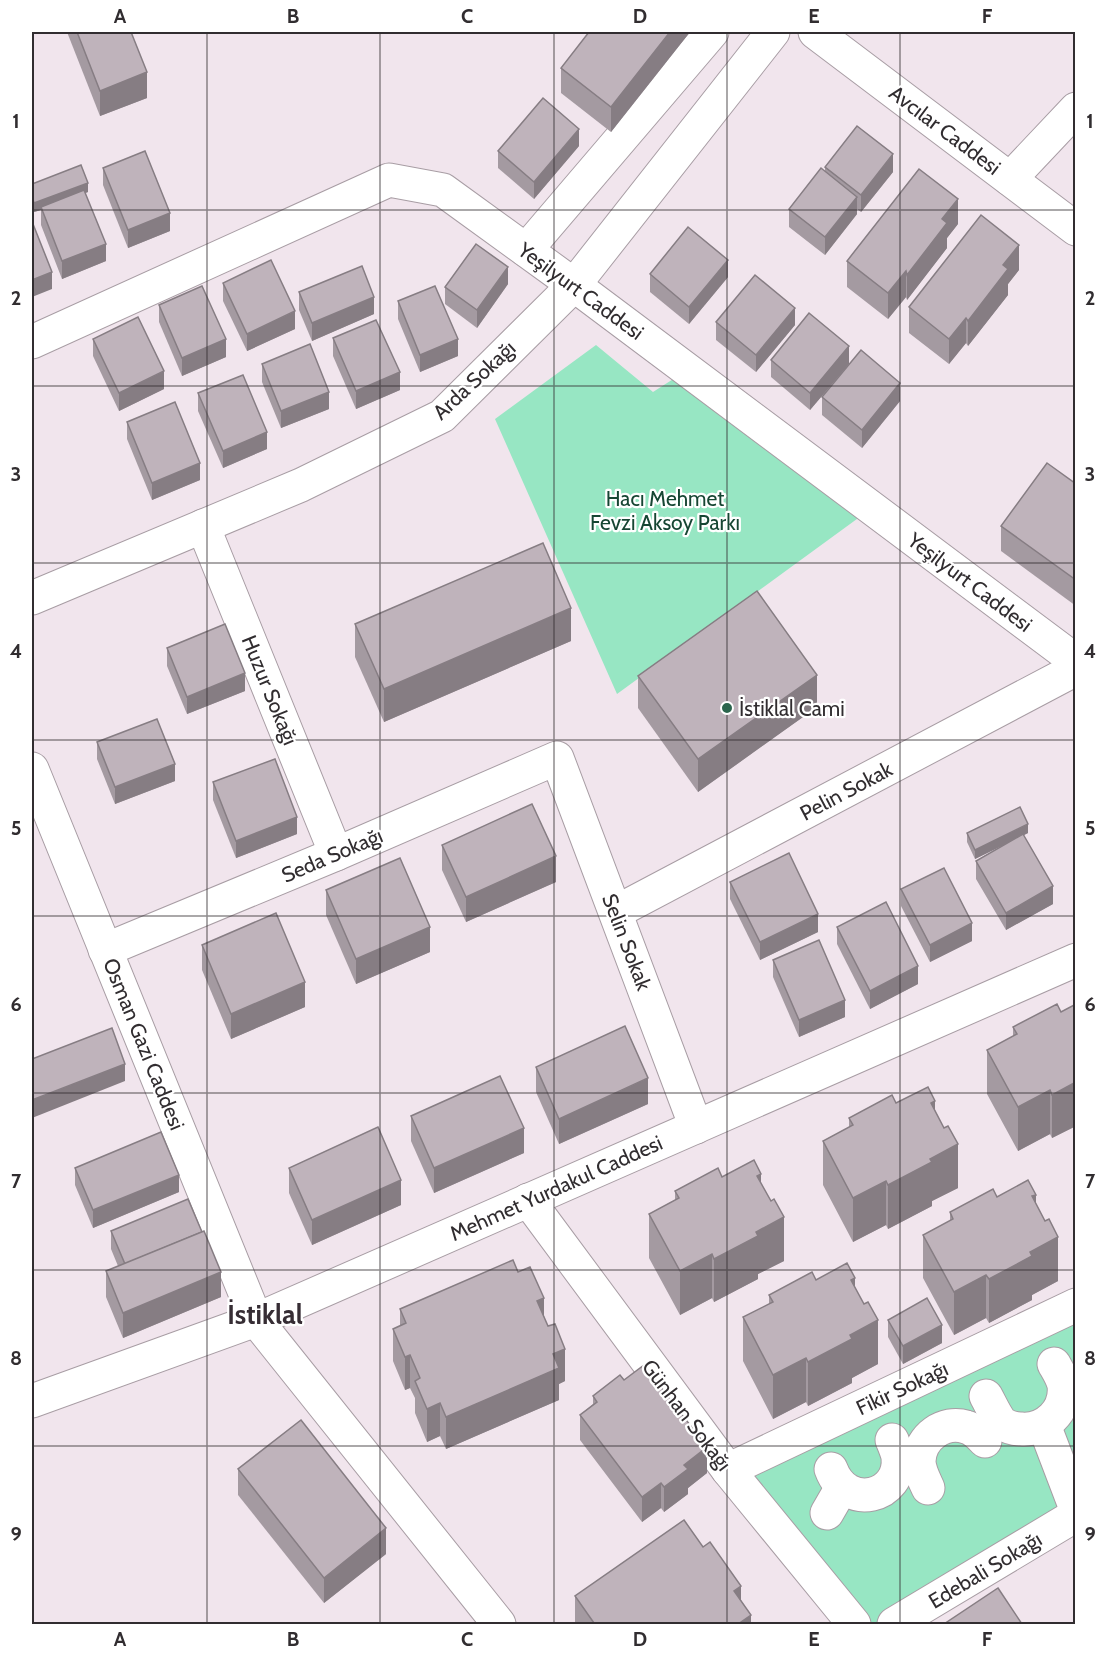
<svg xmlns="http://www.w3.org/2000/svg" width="1107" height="1656" font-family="Cabin,sans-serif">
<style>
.green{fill:#97e6c3}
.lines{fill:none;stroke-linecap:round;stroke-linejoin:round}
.minor-casing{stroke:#a89da4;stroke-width:35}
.minor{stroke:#fff;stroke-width:33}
.wall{fill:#a49aa1}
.shaded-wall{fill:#867d83}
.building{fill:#bfb3bb;stroke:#867d83;stroke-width:1.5}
.grid{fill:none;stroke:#312d30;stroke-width:1.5;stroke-opacity:0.55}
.poi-dot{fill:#2b654d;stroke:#fff;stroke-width:2}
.labels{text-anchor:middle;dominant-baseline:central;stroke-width:4.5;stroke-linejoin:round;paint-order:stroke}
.street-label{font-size:21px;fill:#312d30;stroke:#fff}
.park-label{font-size:21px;fill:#164633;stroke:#fff}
.poi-label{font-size:21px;fill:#312d30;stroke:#fff;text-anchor:start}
.district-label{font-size:27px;font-weight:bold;fill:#362d34;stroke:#fff}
.neatline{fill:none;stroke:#312d30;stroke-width:2}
.grid-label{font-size:20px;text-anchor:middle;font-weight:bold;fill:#312d30}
</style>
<rect width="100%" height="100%" fill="#f1e5ed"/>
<g class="green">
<polygon points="596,345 653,392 678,376 872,508 617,694 495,419"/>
<polygon points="1075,1305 1075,1515 894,1624 854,1624 728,1470"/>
</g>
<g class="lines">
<defs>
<g id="minor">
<polyline points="815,32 1076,229"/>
<polyline points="1010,179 1076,109"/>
<polyline points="526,250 712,32"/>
<polyline points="32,342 389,180 443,190 574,285 1076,661"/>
<polyline points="203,526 336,854"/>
<polyline points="32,598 301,485 442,416 574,285 773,32"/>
<polyline points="32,769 256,1320 499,1624"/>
<polyline points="616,912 1076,669"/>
<polyline points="105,950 336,854 557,758 696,1127"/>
<polyline points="528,1200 728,1470 854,1624"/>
<path d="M986 1396C990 1403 997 1419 1003 1424 1008 1427 1016 1429 1021 1429 1045 1431 1067 1411 1064 1385 1062 1377 1058 1371 1054 1364"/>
<polyline points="32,1401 256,1320 1076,960"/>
<polyline points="1044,1425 1076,1509"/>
<path d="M831 1469C847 1512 902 1497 898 1457 897 1452 894 1445 892 1440"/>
<polyline points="728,1470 1076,1305"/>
<path d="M928 1488C924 1479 919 1470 919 1461 920 1437 944 1420 966 1427 974 1429 980 1436 985 1441"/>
<polyline points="827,1513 842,1487"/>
<polyline points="894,1624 1076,1515"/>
</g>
</defs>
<use href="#minor" class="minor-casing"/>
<use href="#minor" class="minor"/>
</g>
<g class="wall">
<polygon points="67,32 131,32 147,98 100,116"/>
<polygon points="690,32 611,132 561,93 561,68"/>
<polygon points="579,146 534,199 498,168 498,151"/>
<polygon points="825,167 893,172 861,212 857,209 857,214 825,255 789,227 789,209 825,172"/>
<polygon points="103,168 170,231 128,248 103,185"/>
<polygon points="32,184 88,192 85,193 106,261 62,279 41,225 41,210 34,212 32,205"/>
<polygon points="958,224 947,238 947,248 907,300 906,297 888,319 847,287 847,261"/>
<polygon points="1019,270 1008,284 1008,295 968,346 966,343 949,364 909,333 909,307"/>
<polygon points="650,274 728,277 689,324 650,292"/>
<polygon points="223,283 295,329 247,351 223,301"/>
<polygon points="508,284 477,328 445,304 445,287"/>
<polygon points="299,292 374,314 312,341 299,310"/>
<polygon points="398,301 458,356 420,372 398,319"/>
<polygon points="159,305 226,357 182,376 159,322"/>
<polygon points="716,322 795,325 756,372 716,340"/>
<polygon points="333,338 400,390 356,409 333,356"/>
<polygon points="93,339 164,389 119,411 93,356"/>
<polygon points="771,360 849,364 810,410 771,377"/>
<polygon points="262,364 329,409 281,428 262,382"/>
<polygon points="198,393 267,449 223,468 198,411"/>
<polygon points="822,397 900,401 862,448 822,415"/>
<polygon points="127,422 200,480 152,500 127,439"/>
<polygon points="1076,484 1076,606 1001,551 1001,526"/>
<polygon points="355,624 571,641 384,722 355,657"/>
<polygon points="167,648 245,691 187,714 167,666"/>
<polygon points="638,676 817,707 698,792 638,708"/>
<polygon points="97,742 175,781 115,804 97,759"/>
<polygon points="213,782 297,834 236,858 213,800"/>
<polygon points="967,833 1028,833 1024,835 1053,904 1006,930 976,879 976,861 1005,844 975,859 967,842"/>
<polygon points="442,845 556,882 466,922 442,870"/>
<polygon points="730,882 818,932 760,960 730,899"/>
<polygon points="901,889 972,941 930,962 901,906"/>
<polygon points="326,890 430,952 356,984 326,915"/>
<polygon points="837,927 918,984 870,1009 837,944"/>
<polygon points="202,945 305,1007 231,1039 202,970"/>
<polygon points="773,960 845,1017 799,1037 773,977"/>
<polygon points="1076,1004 1076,1126 1052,1138 1050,1134 1018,1151 987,1094 987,1050 1013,1036 1013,1027 1061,1012"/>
<polygon points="536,1067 648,1104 559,1144 536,1092"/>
<polygon points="896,1103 935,1110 958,1188 932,1201 932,1206 888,1229 886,1225 853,1242 823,1185 823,1141 849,1127 849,1118"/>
<polygon points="411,1116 524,1153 434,1193 411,1141"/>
<polygon points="75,1168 179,1192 93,1228 75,1185"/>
<polygon points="289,1168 401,1205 312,1245 289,1193"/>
<polygon points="722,1177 761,1184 784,1261 758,1274 758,1279 714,1302 712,1298 680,1315 649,1258 649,1214 675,1200 675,1191"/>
<polygon points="997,1197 1036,1204 1058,1281 1032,1295 1032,1300 989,1323 986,1318 954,1335 923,1278 923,1235 950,1221 950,1212"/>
<polygon points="111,1231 221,1297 123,1338 106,1297 106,1271 118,1266 111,1249"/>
<polygon points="518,1272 544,1316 565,1381 559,1384 559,1400 446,1449 440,1436 427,1442 415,1413 415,1398 410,1388 405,1390 393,1361 393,1329 400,1326 400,1309"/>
<polygon points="816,1280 855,1287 878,1364 852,1378 852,1383 808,1406 806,1402 773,1419 743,1361 743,1317 769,1304 769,1295"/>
<polygon points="888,1320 942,1343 903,1364 888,1337"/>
<polygon points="624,1380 707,1473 688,1488 688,1494 664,1512 661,1508 642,1522 580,1440 580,1415 593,1404 593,1396"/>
<polygon points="238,1469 386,1554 324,1603 238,1495"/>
<polygon points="575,1596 741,1600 751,1624 575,1624"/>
</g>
<g class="shaded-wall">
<polygon points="670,32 690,32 611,132 611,107"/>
<polygon points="147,72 147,98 100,116 100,91"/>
<polygon points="579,129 579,146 534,199 534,182"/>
<polygon points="893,154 893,172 861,212 861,195"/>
<polygon points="88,183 88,192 41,210 41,207 41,210 34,212 34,203"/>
<polygon points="857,197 857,214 825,255 825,237"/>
<polygon points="958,199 958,224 947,238 947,248 907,300 907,275 942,219"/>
<polygon points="170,213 170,231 128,248 128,230"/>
<polygon points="106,244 106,261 62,279 62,261"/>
<polygon points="1019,245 1019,270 1008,284 1008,295 968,346 968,321 1003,265"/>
<polygon points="728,260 728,277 689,324 689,307"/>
<polygon points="508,267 508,284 477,328 477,310"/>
<polygon points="906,271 906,297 888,319 888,293"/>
<polygon points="52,272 52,289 32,297 32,280"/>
<polygon points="374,297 374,314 312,341 312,323"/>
<polygon points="795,308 795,325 756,372 756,355"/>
<polygon points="295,311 295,329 247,351 247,334"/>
<polygon points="966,318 966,343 949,364 949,339"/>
<polygon points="226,339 226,357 182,376 182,358"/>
<polygon points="458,339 458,356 420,372 420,355"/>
<polygon points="849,346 849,364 810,410 810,393"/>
<polygon points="164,371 164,389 119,411 119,393"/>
<polygon points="400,372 400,390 356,409 356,391"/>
<polygon points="900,383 900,401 862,448 862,430"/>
<polygon points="329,392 329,409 281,428 281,411"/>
<polygon points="267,432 267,449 223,468 223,451"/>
<polygon points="200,463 200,480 152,500 152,483"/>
<polygon points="571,608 571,641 384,722 384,689"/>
<polygon points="245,673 245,691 187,714 187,697"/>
<polygon points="817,675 817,707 698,792 698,759"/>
<polygon points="175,764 175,781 115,804 115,787"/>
<polygon points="297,817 297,834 236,858 236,841"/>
<polygon points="1028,824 1028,833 975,859 975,850"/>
<polygon points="556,856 556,882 466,922 466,897"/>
<polygon points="1053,886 1053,904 1006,930 1006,913"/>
<polygon points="818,914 818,932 760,960 760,942"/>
<polygon points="972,923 972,941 930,962 930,945"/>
<polygon points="430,927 430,952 356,984 356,959"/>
<polygon points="918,966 918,984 870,1009 870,991"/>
<polygon points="305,982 305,1007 231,1039 231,1014"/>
<polygon points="845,1000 845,1017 799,1037 799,1020"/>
<polygon points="125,1064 125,1081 32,1118 32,1100"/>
<polygon points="648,1078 648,1104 559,1144 559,1119"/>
<polygon points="1076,1082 1076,1126 1052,1138 1052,1095"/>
<polygon points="1050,1090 1050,1134 1018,1151 1018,1107"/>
<polygon points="935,1101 935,1144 931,1103"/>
<polygon points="524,1128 524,1153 434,1193 434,1168"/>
<polygon points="958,1144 958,1188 932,1201 932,1206 888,1229 888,1185 930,1159"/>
<polygon points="761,1174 761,1218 757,1176"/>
<polygon points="179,1175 179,1192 93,1228 93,1210"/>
<polygon points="401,1180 401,1205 312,1245 312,1220"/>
<polygon points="886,1181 886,1225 853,1242 853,1198"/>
<polygon points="1036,1195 1036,1238 1032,1196"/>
<polygon points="784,1217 784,1261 758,1274 758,1279 714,1302 714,1259 756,1232"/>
<polygon points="1058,1237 1058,1281 1032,1295 1032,1300 989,1323 989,1279 1030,1252"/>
<polygon points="712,1254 712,1298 680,1315 680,1271"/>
<polygon points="221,1272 221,1297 123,1338 123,1313"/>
<polygon points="986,1275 986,1318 954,1335 954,1292"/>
<polygon points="855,1278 855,1321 851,1280"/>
<polygon points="544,1298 544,1331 537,1301"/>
<polygon points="878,1320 878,1364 852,1378 852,1383 808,1406 808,1362 850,1335"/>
<polygon points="942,1325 942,1343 903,1364 903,1346"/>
<polygon points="565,1349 565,1381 559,1384 559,1400 446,1449 446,1417 553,1354"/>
<polygon points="410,1355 410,1388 405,1390 405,1357"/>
<polygon points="806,1358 806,1402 773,1419 773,1375"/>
<polygon points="440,1403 440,1436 427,1442 427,1409"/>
<polygon points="707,1447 707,1473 688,1488 688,1494 664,1512 664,1487 684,1465"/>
<polygon points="661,1483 661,1508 642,1522 642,1497"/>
<polygon points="386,1528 386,1554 324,1603 324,1578"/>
<polygon points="741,1586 741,1619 734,1591"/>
<polygon points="751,1615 751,1624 738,1624"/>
</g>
<g class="building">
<polygon points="77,32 131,32 147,72 100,91"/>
<polygon points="589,32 670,32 611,107 561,68"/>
<polygon points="543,98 579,129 534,182 498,151"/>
<polygon points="857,126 893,154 861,195 825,167"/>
<polygon points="145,151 170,213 128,230 103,168"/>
<polygon points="81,165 88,183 34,203 32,196 32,184"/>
<polygon points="821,168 857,197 825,237 789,209"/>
<polygon points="919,169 958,199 942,219 947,223 907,275 906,271 888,293 847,261"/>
<polygon points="84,190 106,244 62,261 41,207"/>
<polygon points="981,215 1019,245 1003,265 1008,269 968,321 966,318 949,339 909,307"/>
<polygon points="32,224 33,224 52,272 32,280"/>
<polygon points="688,227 728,260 689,307 650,274"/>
<polygon points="476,244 508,267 477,310 445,287"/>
<polygon points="271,260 295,311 247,334 223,283"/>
<polygon points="362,266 374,297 312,323 299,292"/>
<polygon points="755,275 795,308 756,355 716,322"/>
<polygon points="202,286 226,339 182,358 159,305"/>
<polygon points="435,286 458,339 420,355 398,301"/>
<polygon points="809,313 849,346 810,393 771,360"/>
<polygon points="138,317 164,371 119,393 93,339"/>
<polygon points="376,320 400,372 356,391 333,338"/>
<polygon points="310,344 329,392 281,411 262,364"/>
<polygon points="861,350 900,383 862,430 822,397"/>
<polygon points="243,375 267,432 223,451 198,393"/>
<polygon points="175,402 200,463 152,483 127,422"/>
<polygon points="1047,463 1076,484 1076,580 1001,526"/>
<polygon points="543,543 571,608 384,689 355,624"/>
<polygon points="757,591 817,675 698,759 638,676"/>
<polygon points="225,624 245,673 187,697 167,648"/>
<polygon points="157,719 175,764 115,787 97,742"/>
<polygon points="275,759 297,817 236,841 213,782"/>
<polygon points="532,804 556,856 466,897 442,845"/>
<polygon points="1020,807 1028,824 975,850 967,833"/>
<polygon points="1023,834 1053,886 1006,913 976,861"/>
<polygon points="789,853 818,914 760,942 730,882"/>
<polygon points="400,858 430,927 356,959 326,890"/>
<polygon points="944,868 972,923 930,945 901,889"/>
<polygon points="886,902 918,966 870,991 837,927"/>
<polygon points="276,913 305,982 231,1014 202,945"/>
<polygon points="819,940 845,1000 799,1020 773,960"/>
<polygon points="1057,1004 1061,1012 1076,1004 1076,1082 1052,1095 1050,1090 1018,1107 987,1050 1017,1034 1013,1027"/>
<polygon points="625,1026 648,1078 559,1119 536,1067"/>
<polygon points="112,1028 125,1064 32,1100 32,1059"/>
<polygon points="500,1076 524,1128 434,1168 411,1116"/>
<polygon points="928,1087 935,1101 931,1103 944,1128 948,1126 958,1144 930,1159 932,1162 888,1185 886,1181 853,1198 823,1141 853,1125 849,1118 892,1095 896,1103"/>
<polygon points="378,1127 401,1180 312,1220 289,1168"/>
<polygon points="161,1132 179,1175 93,1210 75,1168"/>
<polygon points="754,1160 761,1174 757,1176 771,1201 774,1199 784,1217 756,1232 758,1236 714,1259 712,1254 680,1271 649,1214 679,1198 675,1191 718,1168 722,1177"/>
<polygon points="1028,1180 1036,1195 1032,1196 1045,1221 1049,1219 1058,1237 1030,1252 1032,1256 989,1279 986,1275 954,1292 923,1235 953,1219 950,1212 993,1189 997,1197"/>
<polygon points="188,1199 202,1232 125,1264 111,1231"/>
<polygon points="204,1231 221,1272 123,1313 106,1271"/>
<polygon points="513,1260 518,1272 530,1267 544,1298 537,1301 548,1326 555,1324 565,1349 553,1354 559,1368 446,1417 440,1403 427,1409 415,1381 420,1378 410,1355 405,1357 393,1329 406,1323 400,1309"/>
<polygon points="847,1263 855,1278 851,1280 864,1304 868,1302 878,1320 850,1335 852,1339 808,1362 806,1358 773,1375 743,1317 773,1302 769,1295 812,1272 816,1280"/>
<polygon points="927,1298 942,1325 903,1346 888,1320"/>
<polygon points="644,1365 707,1447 684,1465 688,1469 664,1487 661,1483 642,1497 580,1415 597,1402 593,1396 620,1375 624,1380"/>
<polygon points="301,1420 386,1528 324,1578 238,1469"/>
<polygon points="684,1520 703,1547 710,1542 741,1586 734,1591 751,1615 738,1624 592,1624 594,1623 575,1596"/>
<polygon points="998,1588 1022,1624 944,1624"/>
</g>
<path class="grid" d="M207 32V1624M380 32V1624M554 32V1624M727 32V1624M900 32V1624M32 210H1076M32 386H1076M32 563H1076M32 740H1076M32 916H1076M32 1093H1076M32 1270H1076M32 1446H1076"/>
<circle class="poi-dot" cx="727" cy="708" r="6"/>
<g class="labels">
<g class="street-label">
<text transform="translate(945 130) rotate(37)">Avcılar Caddesi</text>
<text transform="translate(581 291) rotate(36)">Yeşilyurt Caddesi</text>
<text transform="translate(474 380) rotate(-43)">Arda Sokağı</text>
<text transform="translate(970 582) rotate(37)">Yeşilyurt Caddesi</text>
<text transform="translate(270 690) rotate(68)">Huzur Sokağı</text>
<text transform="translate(846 791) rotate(-28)">Pelin Sokak</text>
<text transform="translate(332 855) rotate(-23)">Seda Sokağı</text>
<text transform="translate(627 942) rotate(69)">Selin Sokak</text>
<text transform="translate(144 1044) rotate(68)">Osman Gazi Caddesi</text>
<text transform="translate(556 1188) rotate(-24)">Mehmet Yurdakul Caddesi</text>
<text transform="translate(902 1388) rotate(-25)">Fikir Sokağı</text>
<text transform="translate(687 1415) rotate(53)">Günhan Sokağı</text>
<text transform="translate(985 1570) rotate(-31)">Edebali Sokağı</text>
</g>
<g class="park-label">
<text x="665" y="498">Hacı Mehmet<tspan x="665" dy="24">Fevzi Aksoy Parkı</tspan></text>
</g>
<g class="poi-label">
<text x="739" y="708">İstiklal Cami</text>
</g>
<g class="district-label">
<text x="265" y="1314">İstiklal</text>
</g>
</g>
<rect width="1107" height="1656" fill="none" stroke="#ffffff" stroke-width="66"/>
<rect x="33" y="33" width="1041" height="1590" class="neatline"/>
<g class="grid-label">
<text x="120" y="23">A</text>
<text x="293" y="23">B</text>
<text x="467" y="23">C</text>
<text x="640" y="23">D</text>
<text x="814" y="23">E</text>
<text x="987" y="23">F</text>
<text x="16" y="128">1</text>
<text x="1090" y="128">1</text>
<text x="16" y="305">2</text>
<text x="1090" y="305">2</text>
<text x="16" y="481">3</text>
<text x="1090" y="481">3</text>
<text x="16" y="658">4</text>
<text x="1090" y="658">4</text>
<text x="16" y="835">5</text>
<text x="1090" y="835">5</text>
<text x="16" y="1011">6</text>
<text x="1090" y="1011">6</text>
<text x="16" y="1188">7</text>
<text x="1090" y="1188">7</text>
<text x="16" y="1365">8</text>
<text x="1090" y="1365">8</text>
<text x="16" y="1541">9</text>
<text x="1090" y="1541">9</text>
<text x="120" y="1646">A</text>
<text x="293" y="1646">B</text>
<text x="467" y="1646">C</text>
<text x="640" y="1646">D</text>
<text x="814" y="1646">E</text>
<text x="987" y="1646">F</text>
</g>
</svg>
